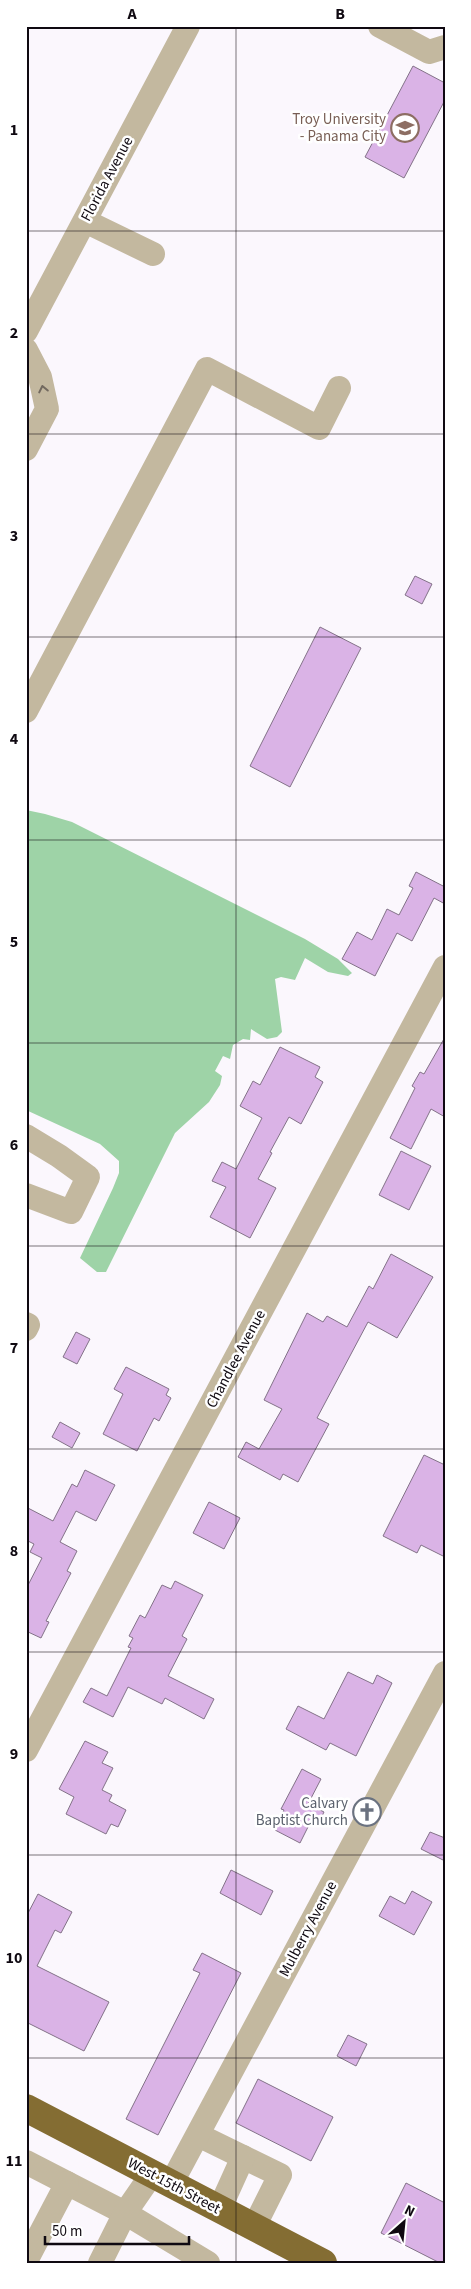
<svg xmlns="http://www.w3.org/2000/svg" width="471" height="2289" font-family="'Source Sans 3',sans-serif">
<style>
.forest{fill:#9ed3a7}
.building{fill:#dab3e6;stroke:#837288}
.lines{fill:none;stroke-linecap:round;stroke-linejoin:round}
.minor{stroke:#c3b89f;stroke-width:24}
.highway{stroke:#846d33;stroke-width:28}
.oneway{stroke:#72695f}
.grid{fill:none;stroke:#0f0911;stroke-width:1;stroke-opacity:0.55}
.labels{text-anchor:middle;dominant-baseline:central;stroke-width:5;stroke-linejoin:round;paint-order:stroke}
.education-label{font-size:15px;fill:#785e54;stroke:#fff;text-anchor:end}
.street-label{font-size:15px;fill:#0f0911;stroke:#fff}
.worship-label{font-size:15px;fill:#5b616d;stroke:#fff;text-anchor:end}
.neatline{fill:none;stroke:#0f0911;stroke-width:2}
.grid-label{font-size:16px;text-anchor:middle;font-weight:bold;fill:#0f0911}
</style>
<rect width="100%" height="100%" fill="#fbf7fd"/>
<polygon class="forest" points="26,810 45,814 72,822 305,939 338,959 352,973 348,976 328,972 305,958 295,980 281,977 275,979 282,1032 277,1037 267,1039 251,1029 250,1040 243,1039 233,1045 230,1059 223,1056 215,1071 222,1076 220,1085 209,1102 175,1133 106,1272 97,1272 80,1258 113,1188 119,1173 119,1161 100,1144 26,1110"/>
<g class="building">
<polygon points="413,66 445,83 445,100 404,178 365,157"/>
<polygon points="415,576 432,584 422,604 405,595"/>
<polygon points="320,627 361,648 290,787 250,766"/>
<polygon points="416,872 445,887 445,904 434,898 412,941 397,933 375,976 342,959 357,932 372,940 387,909 399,915 413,888 409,886"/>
<polygon points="445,1037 445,1117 431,1109 411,1149 390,1138 415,1088 412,1086 420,1072 424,1074"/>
<polygon points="280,1047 320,1067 315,1077 323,1082 301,1124 289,1117 270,1152 272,1153 258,1179 276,1188 250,1238 210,1217 226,1187 212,1181 222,1162 236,1169 262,1118 240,1106 253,1081 260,1085"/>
<polygon points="401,1151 431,1166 409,1210 379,1195"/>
<polygon points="391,1254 433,1277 397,1338 368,1322 317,1418 329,1424 298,1482 283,1474 280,1480 238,1457 246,1442 259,1449 282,1409 264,1400 307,1313 323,1322 327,1316 347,1327 369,1286 373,1289"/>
<polygon points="76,1332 90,1339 77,1364 63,1357"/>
<polygon points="126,1367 169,1389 166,1395 171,1398 159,1421 154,1418 137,1451 103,1434 123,1394 114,1389"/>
<polygon points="60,1422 80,1433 72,1448 52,1437"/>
<polygon points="424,1455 445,1465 445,1557 421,1545 417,1553 383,1536"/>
<polygon points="85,1470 115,1485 96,1521 76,1511 60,1542 77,1551 67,1571 71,1573 46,1621 49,1622 41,1638 26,1631 26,1589 42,1558 30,1552 34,1544 26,1540 26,1507 53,1521 72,1484 77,1487"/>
<polygon points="209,1502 240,1518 224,1549 193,1533"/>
<polygon points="175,1581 203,1595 182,1636 187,1639 168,1676 214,1699 204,1719 165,1698 162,1704 128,1687 113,1717 83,1702 91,1688 107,1696 131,1648 128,1647 133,1638 129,1636 140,1615 145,1618 162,1585 171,1589"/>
<polygon points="348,1672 373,1684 377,1675 392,1683 356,1756 330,1743 326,1750 286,1729 298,1706 324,1719"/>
<polygon points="85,1741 108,1752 102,1763 113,1768 102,1790 112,1795 109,1801 126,1810 118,1827 111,1824 106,1834 66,1814 74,1797 59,1789"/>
<polygon points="302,1769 321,1779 308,1804 324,1812 317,1826 310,1823 300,1843 275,1830 284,1810 281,1809"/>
<polygon points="430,1832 445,1838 445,1861 421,1849"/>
<polygon points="231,1870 273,1891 261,1915 220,1893"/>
<polygon points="412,1891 432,1902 414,1935 379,1916 390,1896 405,1904"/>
<polygon points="38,1894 72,1912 61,1933 55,1930 37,1966 109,2002 84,2051 26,2022 26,1917"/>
<polygon points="202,1953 241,1973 158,2135 126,2119 200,1973 193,1970"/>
<polygon points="348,2035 367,2044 356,2066 337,2056"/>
<polygon points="258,2079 333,2117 311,2161 236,2123"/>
<polygon points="406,2183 445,2203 445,2263 440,2263 381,2233"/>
</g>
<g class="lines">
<g class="minor">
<polyline points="380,26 429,52 445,47"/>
<polyline points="85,221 153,254"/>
<polyline points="26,331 188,26"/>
<polyline points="26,350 40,377 47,409 26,449"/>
<polyline points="26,711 207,369 319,428 339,388"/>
<polyline points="26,1136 59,1156 88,1177 71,1212 26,1195"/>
<polyline points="26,1324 28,1325 26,1329"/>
<polyline points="26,1750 445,967"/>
<polyline points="198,2135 280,2175 254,2227"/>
<polyline points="26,2162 125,2213 208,2263"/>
<polyline points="171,2184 445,1673"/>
<polyline points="219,2210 243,2157"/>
<polyline points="26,2261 67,2183"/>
<polyline points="100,2263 125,2213 152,2174"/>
</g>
<polyline class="highway" points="26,2108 323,2263"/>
</g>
<defs><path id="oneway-chevron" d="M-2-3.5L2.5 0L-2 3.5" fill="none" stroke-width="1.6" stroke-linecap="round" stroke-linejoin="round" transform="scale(1.25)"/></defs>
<use class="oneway" href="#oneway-chevron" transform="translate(43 389) rotate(-102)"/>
<path class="grid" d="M236 26V2263M26 231H445M26 434H445M26 637H445M26 840H445M26 1043H445M26 1246H445M26 1449H445M26 1652H445M26 1855H445M26 2058H445"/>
<defs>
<symbol id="university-ring" viewBox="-11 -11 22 22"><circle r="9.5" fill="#fff" stroke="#8d6e63" stroke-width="1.5"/><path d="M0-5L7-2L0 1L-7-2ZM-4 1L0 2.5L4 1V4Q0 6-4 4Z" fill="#8d6e63"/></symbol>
<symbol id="church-ring" viewBox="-11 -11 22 22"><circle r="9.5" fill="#fff" stroke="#6b7280" stroke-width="1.5"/><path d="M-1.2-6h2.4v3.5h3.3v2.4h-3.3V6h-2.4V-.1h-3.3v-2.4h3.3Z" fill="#6b7280"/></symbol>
</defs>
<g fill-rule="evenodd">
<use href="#university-ring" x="389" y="112" width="32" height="32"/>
<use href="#church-ring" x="351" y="1796" width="32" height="32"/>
</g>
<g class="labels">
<g class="education-label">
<text x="386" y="119">Troy University<tspan x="386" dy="17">- Panama City</tspan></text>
</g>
<g class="street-label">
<text transform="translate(107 179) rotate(-62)">Florida Avenue</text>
<text transform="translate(236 1359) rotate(-62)">Chandlee Avenue</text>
<text transform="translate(308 1929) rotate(-62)">Mulberry Avenue</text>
<text transform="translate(174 2186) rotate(28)">West 15th Street</text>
</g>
<g class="worship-label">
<text x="348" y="1803">Calvary<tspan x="348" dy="17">Baptist Church</tspan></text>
</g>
</g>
<rect width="471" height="2289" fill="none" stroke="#ffffff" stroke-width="55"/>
<g transform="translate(404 2222) rotate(27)" stroke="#ffffff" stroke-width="4" paint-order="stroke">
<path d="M0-4L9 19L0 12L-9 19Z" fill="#0f0911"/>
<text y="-8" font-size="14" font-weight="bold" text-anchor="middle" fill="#0f0911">N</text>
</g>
<path d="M45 2236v8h144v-8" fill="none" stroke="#0f0911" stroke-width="2.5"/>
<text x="52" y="2236" font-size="15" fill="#0f0911" stroke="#ffffff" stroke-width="4" paint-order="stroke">50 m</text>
<rect x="28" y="28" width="416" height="2234" class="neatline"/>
<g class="grid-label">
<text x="132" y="19">A</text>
<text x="340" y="19">B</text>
<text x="14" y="135">1</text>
<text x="14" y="338">2</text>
<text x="14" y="541">3</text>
<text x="14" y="744">4</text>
<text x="14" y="947">5</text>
<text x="14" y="1150">6</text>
<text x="14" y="1353">7</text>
<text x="14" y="1556">8</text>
<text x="14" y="1759">9</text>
<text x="14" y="1963">10</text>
<text x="14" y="2166">11</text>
</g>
</svg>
